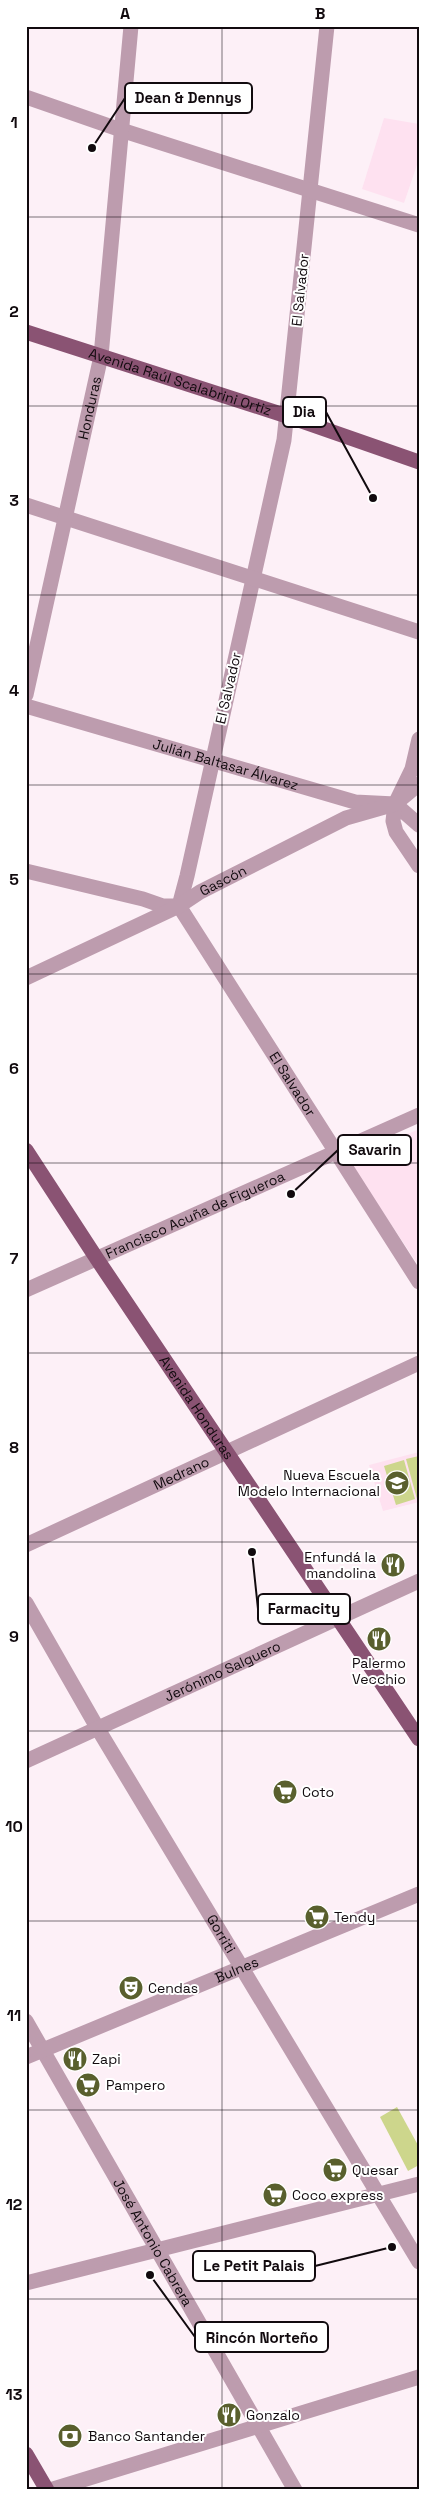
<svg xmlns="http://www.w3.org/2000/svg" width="445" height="2516" font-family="'Space Grotesk',sans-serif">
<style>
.built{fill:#fee1f0}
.green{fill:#cdd68c}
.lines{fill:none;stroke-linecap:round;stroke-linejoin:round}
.minor{stroke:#bd9cae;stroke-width:15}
.major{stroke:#8a5373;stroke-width:15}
.grid{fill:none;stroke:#110a0e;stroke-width:1;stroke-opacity:0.55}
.labels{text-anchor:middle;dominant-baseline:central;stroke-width:4;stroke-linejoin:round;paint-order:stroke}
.street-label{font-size:14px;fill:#110a0e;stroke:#fff}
.poi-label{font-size:14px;fill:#110a0e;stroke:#fff;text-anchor:start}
.leader{fill:none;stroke:#110a0e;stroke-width:2}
.callout-dot{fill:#110a0e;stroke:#fff;stroke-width:2}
.callout{fill:#fff;stroke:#110a0e;stroke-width:2}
.callout-label{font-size:15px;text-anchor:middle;font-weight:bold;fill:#110a0e}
.neatline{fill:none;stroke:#110a0e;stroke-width:2}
.grid-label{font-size:16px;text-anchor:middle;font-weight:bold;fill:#110a0e}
</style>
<rect width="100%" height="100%" fill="#fdf0f7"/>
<g class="built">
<polygon points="384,118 419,124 419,159 404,203 362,189"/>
<polygon points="419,1129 419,1266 348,1160"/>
<polygon points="419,1452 419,1502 383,1511 369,1465"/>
</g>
<g class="green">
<polygon points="419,1456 419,1498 417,1499 406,1459"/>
<polygon points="404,1460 415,1499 396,1505 384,1466"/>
<polygon points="397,2107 419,2147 419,2165 408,2171 380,2117"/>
</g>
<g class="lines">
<g class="minor">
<path id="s1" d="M327 26 284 440 187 876 179 906 419 1282"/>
<polyline points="26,97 121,130 419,225"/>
<polyline points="26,505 419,632"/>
<path id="s2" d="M26 695 101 356 131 26"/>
<path id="s3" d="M26 706 355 802 395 804 419 825"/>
<polyline points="419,739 412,769 395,804 393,821 396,832 419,866"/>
<polyline points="26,871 143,899 163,906 175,906"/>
<path id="s4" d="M26 978 179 906 200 892 346 818 395 804 419 784"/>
<path id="s5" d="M26 1290 419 1115"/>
<path id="s6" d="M26 1545 419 1363"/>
<path id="s7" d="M26 1603 98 1729 419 2262"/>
<path id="s8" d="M26 1761 419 1581"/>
<path id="s9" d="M26 2021 295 2490"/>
<path id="s10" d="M26 2057 419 1894"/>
<polyline points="26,2283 419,2184"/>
<polyline points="50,2490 419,2377"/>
</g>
<g class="major">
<path id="s11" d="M26 332 287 416 419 462"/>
<path id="s12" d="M26 1150 97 1259 419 1739"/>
<polyline points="26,2454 47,2490"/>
</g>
</g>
<path class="grid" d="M222 26V2490M26 217H419M26 406H419M26 595H419M26 785H419M26 974H419M26 1163H419M26 1353H419M26 1542H419M26 1731H419M26 1921H419M26 2110H419M26 2299H419"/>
<defs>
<symbol id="school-disc" viewBox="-11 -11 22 22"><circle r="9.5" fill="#595f2d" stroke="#fff"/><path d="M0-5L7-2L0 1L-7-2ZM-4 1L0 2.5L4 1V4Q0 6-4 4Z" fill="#fff"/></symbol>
<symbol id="restaurant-disc" viewBox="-11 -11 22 22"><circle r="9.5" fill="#595f2d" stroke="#fff"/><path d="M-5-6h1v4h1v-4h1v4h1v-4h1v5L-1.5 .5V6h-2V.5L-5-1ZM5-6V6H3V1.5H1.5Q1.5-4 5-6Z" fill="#fff"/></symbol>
<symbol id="supermarket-disc" viewBox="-11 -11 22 22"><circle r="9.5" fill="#595f2d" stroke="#fff"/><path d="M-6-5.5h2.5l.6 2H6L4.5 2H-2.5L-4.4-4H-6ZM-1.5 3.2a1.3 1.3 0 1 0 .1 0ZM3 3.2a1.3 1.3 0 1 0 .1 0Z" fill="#fff"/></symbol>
<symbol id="theatre-disc" viewBox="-11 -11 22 22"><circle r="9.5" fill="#595f2d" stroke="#fff"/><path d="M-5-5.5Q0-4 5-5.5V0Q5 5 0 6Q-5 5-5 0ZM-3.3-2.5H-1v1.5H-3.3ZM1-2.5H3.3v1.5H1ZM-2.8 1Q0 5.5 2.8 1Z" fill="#fff"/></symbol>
<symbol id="bank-disc" viewBox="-11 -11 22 22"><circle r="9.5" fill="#595f2d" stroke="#fff"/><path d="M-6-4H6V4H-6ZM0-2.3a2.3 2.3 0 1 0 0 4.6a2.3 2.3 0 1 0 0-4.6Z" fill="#fff"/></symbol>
</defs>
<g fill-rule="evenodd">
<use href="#school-disc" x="383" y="1469" width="28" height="28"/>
<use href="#restaurant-disc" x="379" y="1551" width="28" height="28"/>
<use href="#restaurant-disc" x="365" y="1625" width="28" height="28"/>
<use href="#supermarket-disc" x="271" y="1778" width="28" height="28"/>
<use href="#supermarket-disc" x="303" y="1903" width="28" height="28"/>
<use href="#theatre-disc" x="117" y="1974" width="28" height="28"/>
<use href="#restaurant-disc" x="61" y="2045" width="28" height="28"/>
<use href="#supermarket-disc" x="74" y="2071" width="28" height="28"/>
<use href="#supermarket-disc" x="321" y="2156" width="28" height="28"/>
<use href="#supermarket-disc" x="261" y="2181" width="28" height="28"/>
<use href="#restaurant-disc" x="215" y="2401" width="28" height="28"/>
<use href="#bank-disc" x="56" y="2422" width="28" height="28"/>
</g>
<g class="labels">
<g class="street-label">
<text transform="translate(300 290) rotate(-84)">El Salvador</text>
<text stroke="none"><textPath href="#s11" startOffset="162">Avenida Raúl Scalabrini Ortiz</textPath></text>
<text stroke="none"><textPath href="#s2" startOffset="294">Honduras</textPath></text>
<text transform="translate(228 688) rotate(-77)">El Salvador</text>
<text stroke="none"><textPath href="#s3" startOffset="208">Julián Baltasar Álvarez</textPath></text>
<text stroke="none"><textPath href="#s4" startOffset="220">Gascón</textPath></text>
<text stroke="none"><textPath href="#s1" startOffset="1105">El Salvador</textPath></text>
<text stroke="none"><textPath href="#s5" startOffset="185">Francisco Acuña de Figueroa</textPath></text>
<text stroke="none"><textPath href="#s12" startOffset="309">Avenida Honduras</textPath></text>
<text stroke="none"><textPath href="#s6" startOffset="171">Medrano</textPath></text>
<text stroke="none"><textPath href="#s8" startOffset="216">Jerónimo Salguero</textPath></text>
<text stroke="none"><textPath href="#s7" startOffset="384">Gorriti</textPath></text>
<text stroke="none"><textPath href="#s10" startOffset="228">Bulnes</textPath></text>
<text stroke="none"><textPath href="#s9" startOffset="255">José Antonio Cabrera</textPath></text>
</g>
<g class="poi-label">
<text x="380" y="1475" text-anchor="end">Nueva Escuela<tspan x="380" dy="16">Modelo Internacional</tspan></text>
<text x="376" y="1557" text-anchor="end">Enfundá la<tspan x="376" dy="16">mandolina</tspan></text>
<text x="379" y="1663" text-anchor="middle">Palermo<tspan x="379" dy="16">Vecchio</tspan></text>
<text x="302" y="1792">Coto</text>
<text x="334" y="1917">Tendy</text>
<text x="148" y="1988">Cendas</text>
<text x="92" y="2059">Zapi</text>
<text x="106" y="2085">Pampero</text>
<text x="352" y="2170">Quesar</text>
<text x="292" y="2195">Coco express</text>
<text x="246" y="2415">Gonzalo</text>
<text x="88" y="2436">Banco Santander</text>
</g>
</g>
<path class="leader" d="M92 148L125 98M373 498L326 412M291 1194L338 1150M252 1552L258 1609M392 2247L315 2266M150 2275L195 2337"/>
<g class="callout-dot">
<circle cx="92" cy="148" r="5"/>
<circle cx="373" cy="498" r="5"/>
<circle cx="291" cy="1194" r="5"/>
<circle cx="252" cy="1552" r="5"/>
<circle cx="392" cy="2247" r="5"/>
<circle cx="150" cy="2275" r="5"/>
</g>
<g class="callout">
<rect x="125" y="83" width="127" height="30" rx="5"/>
<rect x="283" y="397" width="43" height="30" rx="5"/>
<rect x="338" y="1135" width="73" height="30" rx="5"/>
<rect x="258" y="1594" width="92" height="30" rx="5"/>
<rect x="193" y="2251" width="122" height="30" rx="5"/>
<rect x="195" y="2322" width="133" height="30" rx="5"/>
</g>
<g class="callout-label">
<text x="188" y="103">Dean &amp; Dennys</text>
<text x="304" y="417">Dia</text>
<text x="375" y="1155">Savarin</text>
<text x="304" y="1614">Farmacity</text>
<text x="254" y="2271">Le Petit Palais</text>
<text x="262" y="2343">Rincón Norteño</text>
</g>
<rect width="445" height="2516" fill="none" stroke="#ffffff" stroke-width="55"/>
<rect x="28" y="28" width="390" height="2460" class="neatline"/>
<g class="grid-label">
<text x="125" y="19">A</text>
<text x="320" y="19">B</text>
<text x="14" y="128">1</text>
<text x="14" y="317">2</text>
<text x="14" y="506">3</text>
<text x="14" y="696">4</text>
<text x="14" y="885">5</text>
<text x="14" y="1074">6</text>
<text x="14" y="1264">7</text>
<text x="14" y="1453">8</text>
<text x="14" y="1642">9</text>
<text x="14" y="1832">10</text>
<text x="14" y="2021">11</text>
<text x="14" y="2210">12</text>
<text x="14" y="2400">13</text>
</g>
</svg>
